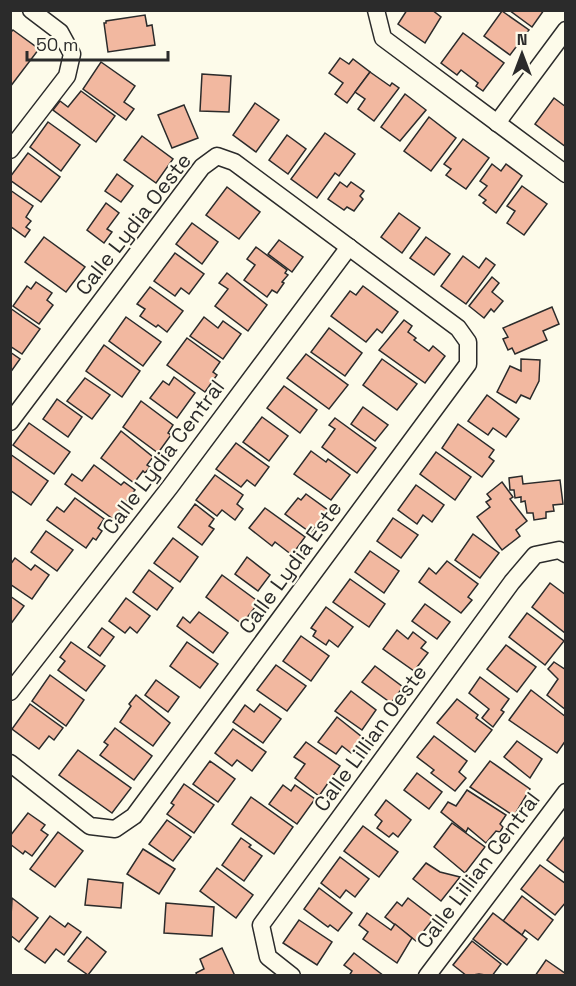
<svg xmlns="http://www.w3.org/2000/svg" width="576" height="986" font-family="'Space Grotesk',sans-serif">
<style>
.building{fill:#f2b8a0;stroke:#2b2b2b;stroke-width:1.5}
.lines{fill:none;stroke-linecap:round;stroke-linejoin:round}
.minor-casing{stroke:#2b2b2b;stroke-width:19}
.minor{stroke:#fdfbea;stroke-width:16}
.labels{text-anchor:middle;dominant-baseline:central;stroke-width:4.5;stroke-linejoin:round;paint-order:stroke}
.street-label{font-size:21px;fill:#2b2b2b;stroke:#fdfbea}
</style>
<rect width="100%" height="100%" fill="#fdfbea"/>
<g class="building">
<polygon points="407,10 432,10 441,17 425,43 398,24"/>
<polygon points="509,10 544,10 532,27"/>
<polygon points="502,11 529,30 510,55 484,36"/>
<polygon points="145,15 147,26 152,25 155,45 108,52 104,23 106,23 106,21"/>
<polygon points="13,30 39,49 10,87 10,33"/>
<polygon points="463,33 504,63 483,91 476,86 478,83 461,70 457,75 441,63"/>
<polygon points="340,58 349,64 353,59 370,72 347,103 335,94 343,83 329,73"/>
<polygon points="101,62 135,86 124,102 134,109 126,120 83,89"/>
<polygon points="370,72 390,86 392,83 399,88 374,121 358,109 365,99 355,92"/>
<polygon points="202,74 231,76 229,112 200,111"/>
<polygon points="81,91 115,116 96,142 53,110 60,101 68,107"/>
<polygon points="405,94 426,110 400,141 381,127"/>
<polygon points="554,98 566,107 566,147 535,124"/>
<polygon points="255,103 279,120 256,152 233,135"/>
<polygon points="184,105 198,138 172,148 158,115"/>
<polygon points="429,117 456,138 431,171 404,151"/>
<polygon points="48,122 80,145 61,171 30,147"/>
<polygon points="325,133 355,154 339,176 335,173 317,198 291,179"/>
<polygon points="287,135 306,149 288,174 269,160"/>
<polygon points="142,136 173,159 156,183 124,160"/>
<polygon points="463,139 489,158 466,189 446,175 451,169 444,164"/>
<polygon points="28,153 60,177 41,202 10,180 10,177"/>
<polygon points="492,164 501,171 506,164 522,176 496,213 483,203 486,200 479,195 487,186 480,181"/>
<polygon points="117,174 133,186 121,202 105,191"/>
<polygon points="340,182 347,187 351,182 364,191 360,196 363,199 354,211 347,207 344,210 328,199"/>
<polygon points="522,186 547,204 524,235 507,223 515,211 507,206"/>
<polygon points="227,187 260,212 239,239 206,215"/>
<polygon points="10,190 33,206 26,217 31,221 26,227 30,230 25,237 10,226"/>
<polygon points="106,203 119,213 107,229 112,232 104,243 87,230"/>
<polygon points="399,213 420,228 402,253 381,237"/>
<polygon points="192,223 218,242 202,264 176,244"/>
<polygon points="44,237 85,267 66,292 25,262"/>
<polygon points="426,237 450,254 434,275 410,258"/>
<polygon points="279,240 303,257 292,272 268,254"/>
<polygon points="256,247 287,270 285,273 288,275 282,282 284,283 277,293 272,290 267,297 244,280 255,265 247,259"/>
<polygon points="175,253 204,274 189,294 181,288 175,296 154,281"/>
<polygon points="463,256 479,268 486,258 495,265 466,304 441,286"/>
<polygon points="227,273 267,305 248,331 215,306 228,289 219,283"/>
<polygon points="492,277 499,283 492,292 503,301 494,312 491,309 484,318 469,306"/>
<polygon points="36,282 52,293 47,300 53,305 39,324 13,306 27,286 31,289"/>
<polygon points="363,286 398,312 382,333 377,329 366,342 331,316 350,291 356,295"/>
<polygon points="150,287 183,311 167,332 158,325 156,327 140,316 145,309 137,304"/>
<polygon points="552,307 559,324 543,331 547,340 515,354 512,348 508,350 503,339 508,337 503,328"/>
<polygon points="10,308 40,329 22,354 10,346"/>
<polygon points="126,317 161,342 143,366 109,341"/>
<polygon points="204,317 218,328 223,321 241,334 223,359 190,336"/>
<polygon points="404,320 412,326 408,332 416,338 414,340 429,351 433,346 445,356 425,383 379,350"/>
<polygon points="329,328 362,353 345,376 311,352"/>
<polygon points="187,338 220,362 213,372 217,375 205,392 167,365"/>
<polygon points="104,345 140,371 122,397 86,371"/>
<polygon points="10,352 20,359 10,373"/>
<polygon points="306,354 348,385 329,409 287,378"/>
<polygon points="382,359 417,384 397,410 363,385"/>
<polygon points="521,359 540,360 539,381 530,399 521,395 516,403 497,392 510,366 521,371"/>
<polygon points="174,377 195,393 177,418 150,398 163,381 169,385"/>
<polygon points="85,378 110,395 92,419 67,401"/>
<polygon points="284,386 317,410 300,433 267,408"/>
<polygon points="487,395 519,419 506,437 493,428 488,435 468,421"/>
<polygon points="57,399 82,417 68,437 43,419"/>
<polygon points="141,401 173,425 168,433 171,435 158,453 123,427"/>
<polygon points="363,407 388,425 375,441 351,424"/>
<polygon points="262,417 288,436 269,461 243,442"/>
<polygon points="335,418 376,448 357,473 322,447 335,429 329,425"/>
<polygon points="29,423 70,452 54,474 13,445"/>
<polygon points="458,424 494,450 489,457 494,461 482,477 442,448"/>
<polygon points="121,431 153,457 147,465 150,467 145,473 143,471 134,483 101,458"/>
<polygon points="236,443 269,467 255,486 247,480 241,487 216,469"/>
<polygon points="311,451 326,462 328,459 350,475 331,500 294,474"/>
<polygon points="436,452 471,477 455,500 420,474"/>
<polygon points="10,454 48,481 31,505 10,490"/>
<polygon points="94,465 121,485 124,482 135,490 113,519 65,484 72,474 82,481"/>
<polygon points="215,475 243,495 237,504 243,509 235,520 222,510 217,516 196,500"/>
<polygon points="522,476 523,484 560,480 563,504 553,505 554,511 546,512 546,518 534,520 533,513 527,513 525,501 521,502 521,497 515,498 514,490 510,490 509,478"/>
<polygon points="502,482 513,497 510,499 527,521 516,530 520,536 502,550 477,517 490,507 486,502 491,499 487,494"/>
<polygon points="416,485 444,505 432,522 423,515 417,524 398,510"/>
<polygon points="306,494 328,510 311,533 285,514 298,498 301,500"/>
<polygon points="75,498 104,519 98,528 102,531 96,540 93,538 86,548 47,520 57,507 64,512"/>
<polygon points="195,504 214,519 209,526 214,529 202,545 178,527"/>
<polygon points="265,508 305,537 292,555 275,542 272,546 249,528"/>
<polygon points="393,518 418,535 401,558 377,541"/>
<polygon points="46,531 73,550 57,571 31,552"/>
<polygon points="473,534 499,553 480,578 455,560"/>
<polygon points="173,538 198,557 180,582 154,563"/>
<polygon points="370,551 399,571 384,593 355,572"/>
<polygon points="247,557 270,575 258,591 235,574"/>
<polygon points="15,558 31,570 35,565 49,575 32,599 10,584 10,565"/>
<polygon points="447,561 478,584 468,597 472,600 461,613 419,582 429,568 436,574"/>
<polygon points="149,570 173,588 157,610 133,592"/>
<polygon points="222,575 259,602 242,624 206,597"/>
<polygon points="350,579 385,604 369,627 333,602"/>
<polygon points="550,583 566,595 565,633 532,607"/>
<polygon points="10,596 24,606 10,625"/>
<polygon points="126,598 150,616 137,633 130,627 125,633 109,621"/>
<polygon points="425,604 450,622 437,639 412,621"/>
<polygon points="326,607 353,627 338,647 329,640 326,645 313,636 316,631 311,628"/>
<polygon points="199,612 228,633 213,653 177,626 183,617 190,623"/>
<polygon points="527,613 564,641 545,665 509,637"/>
<polygon points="102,628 114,637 100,656 88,647"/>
<polygon points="397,630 408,639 413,632 426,642 421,648 428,653 414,671 383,649"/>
<polygon points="301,636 329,656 311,681 283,661"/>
<polygon points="71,642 105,666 86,691 58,670 65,661 60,657"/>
<polygon points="187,642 218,664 200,688 170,666"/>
<polygon points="506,645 536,667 517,692 487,669"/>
<polygon points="554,662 566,670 566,710 547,695 558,679 548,669"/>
<polygon points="276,665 306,686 287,711 257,690"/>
<polygon points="375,666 403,687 391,703 362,682"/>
<polygon points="50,675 84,700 66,726 32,701"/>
<polygon points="480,677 509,699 501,710 504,712 493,727 482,718 489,709 469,693"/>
<polygon points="156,680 179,697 168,712 145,695"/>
<polygon points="531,690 566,717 566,740 557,753 509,720"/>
<polygon points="351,691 376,710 362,730 335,711"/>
<polygon points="136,695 170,723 153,746 120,722 131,706 129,704"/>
<polygon points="457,699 478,715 476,718 492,730 475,752 437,723"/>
<polygon points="30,704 63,728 54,740 49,736 39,749 12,729"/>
<polygon points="260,704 281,719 263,743 233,722 245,705 254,712"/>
<polygon points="337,717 362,737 351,753 342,746 336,754 318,742"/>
<polygon points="115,728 152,756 134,780 100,755 108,745 104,742"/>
<polygon points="233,729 266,752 252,771 237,760 232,766 215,753"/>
<polygon points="434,736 467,761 459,772 466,778 455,791 431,773 434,770 417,757"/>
<polygon points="517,741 542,759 530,778 504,757"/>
<polygon points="306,742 340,766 319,796 295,778 305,764 294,757"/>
<polygon points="78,750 131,788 112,813 59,775"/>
<polygon points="210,761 235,779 218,802 193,784"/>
<polygon points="490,761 530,789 514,816 470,787"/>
<polygon points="417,773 442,792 429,809 404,790"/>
<polygon points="184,784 214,805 194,833 167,814 174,805 171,803"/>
<polygon points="283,785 291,791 295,785 315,799 297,824 269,804"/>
<polygon points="467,790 506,815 500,824 503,827 500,832 496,831 486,843 468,828 466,832 441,812 448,802 456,806"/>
<polygon points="251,797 293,827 274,854 232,824"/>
<polygon points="386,800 411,820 398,837 393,833 389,837 377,828 382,821 375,815"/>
<polygon points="28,813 45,825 41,830 48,835 32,856 25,851 23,854 10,844 10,836"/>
<polygon points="167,820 191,837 173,861 149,844"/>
<polygon points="452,823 485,847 465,873 434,847"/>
<polygon points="363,826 398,852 379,877 344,851"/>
<polygon points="58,832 83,851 55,887 30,869"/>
<polygon points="565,836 566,836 566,874 547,860"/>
<polygon points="241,838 251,845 249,847 262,856 244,881 222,865"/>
<polygon points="143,849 175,869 159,894 127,874"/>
<polygon points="340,857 369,879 355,897 346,890 340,898 321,883"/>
<polygon points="426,863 440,872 460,877 441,901 413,879"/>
<polygon points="540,865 566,884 566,902 555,915 521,889"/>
<polygon points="217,868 253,895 236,918 200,891"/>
<polygon points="88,879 123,883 121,908 85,905"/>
<polygon points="319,888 352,913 338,931 330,925 328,927 304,909"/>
<polygon points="522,896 553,920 538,940 525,930 522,935 503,921"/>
<polygon points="12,898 38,918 19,942 10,935"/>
<polygon points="408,898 434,918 416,941 385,917 397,902 402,906"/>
<polygon points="166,903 214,907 212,936 164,933"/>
<polygon points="367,913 391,930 395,924 412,938 397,963 363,939 368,932 359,925"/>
<polygon points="493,913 527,939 507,965 473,939"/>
<polygon points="50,916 65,927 68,923 81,932 64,955 56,949 45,963 25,949"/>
<polygon points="299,920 332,942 317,965 283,943"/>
<polygon points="87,937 106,952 88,975 68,961"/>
<polygon points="472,941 501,964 492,976 479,974 467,976 453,965"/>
<polygon points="222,948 235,976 197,976 196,973 204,969 200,959"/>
<polygon points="354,953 384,976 349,976 352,971 344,965"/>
<polygon points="546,960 566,974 566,976 535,976"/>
</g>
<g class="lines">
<defs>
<g id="minor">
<polyline points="376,10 383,38 566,174"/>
<polyline points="497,123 566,30"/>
<polyline points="10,150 67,76 72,54 60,32 31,10"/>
<polyline points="10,422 202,167 217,156 234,162 458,328 468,342 468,364 134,816 115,829 90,826 10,763"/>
<polyline points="10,692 170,487 349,247"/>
<polyline points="292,976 268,957 261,925 512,582 535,555 559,550 566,554"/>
<polyline points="427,976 566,792"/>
</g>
</defs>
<use href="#minor" class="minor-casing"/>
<use href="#minor" class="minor"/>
</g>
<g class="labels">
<g class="street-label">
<text transform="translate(133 224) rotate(-52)">Calle Lydia Oeste</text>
<text transform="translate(163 457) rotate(-53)">Calle Lydia Central</text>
<text transform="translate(290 567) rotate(-54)">Calle Lydia Este</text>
<text transform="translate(370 738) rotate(-54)">Calle Lillian Oeste</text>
<text transform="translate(478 870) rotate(-53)">Calle Lillian Central</text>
</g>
</g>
<rect width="576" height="986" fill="none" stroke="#2b2b2b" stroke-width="24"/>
<g transform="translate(522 54)" stroke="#fdfbea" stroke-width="4.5" paint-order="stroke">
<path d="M0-4.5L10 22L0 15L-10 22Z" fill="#2b2b2b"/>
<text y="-9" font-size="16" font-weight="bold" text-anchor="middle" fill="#2b2b2b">N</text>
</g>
<path d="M27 51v9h141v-9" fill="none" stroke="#2b2b2b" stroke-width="3"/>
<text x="36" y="51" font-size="18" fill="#2b2b2b" stroke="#fdfbea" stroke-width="4.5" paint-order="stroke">50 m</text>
</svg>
